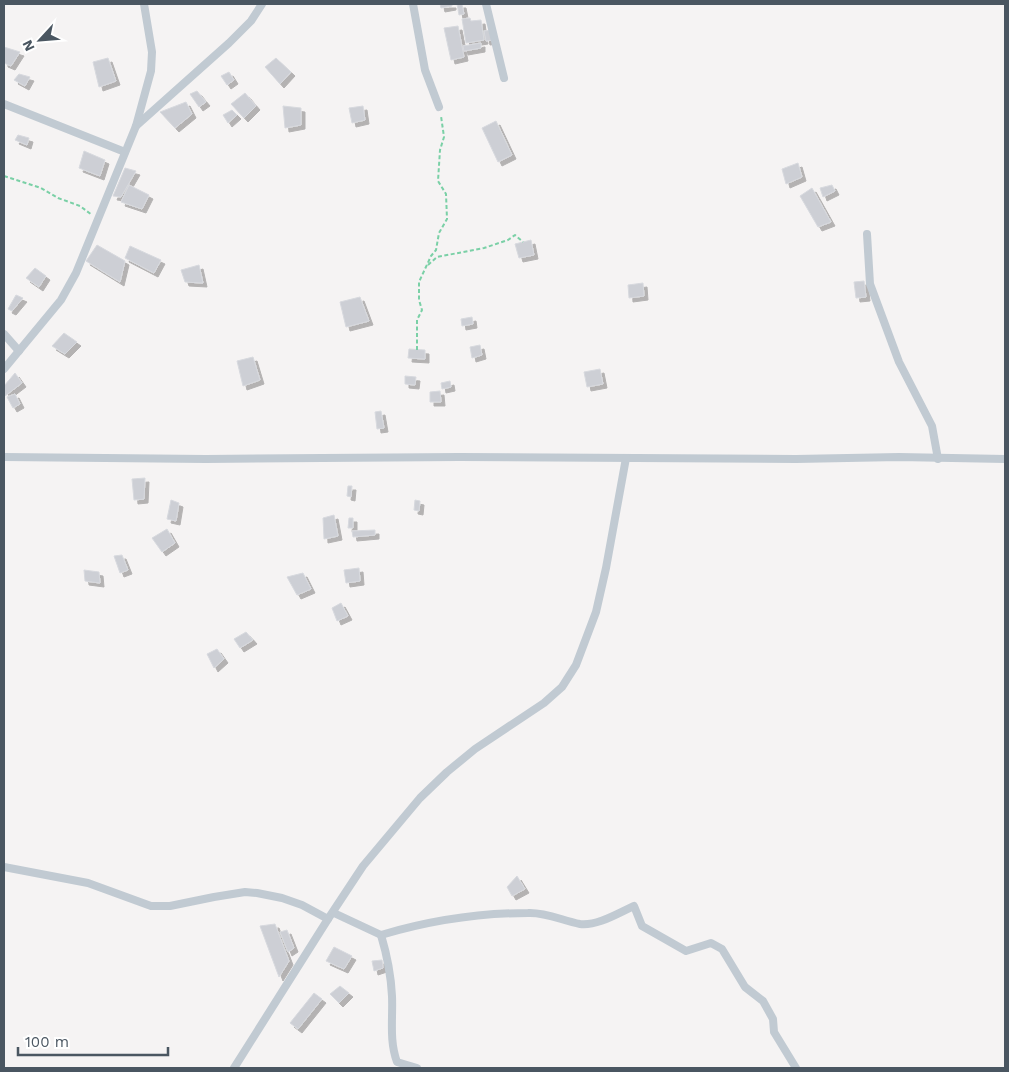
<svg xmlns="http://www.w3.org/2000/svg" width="1009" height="1072" font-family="'Work Sans',sans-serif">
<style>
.building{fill:#cdcfd5;stroke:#d7d9de;filter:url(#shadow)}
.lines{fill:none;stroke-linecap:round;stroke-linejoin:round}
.path{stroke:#7ad0a6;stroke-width:2;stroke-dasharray:4 2.5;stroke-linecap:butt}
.street{stroke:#c1cad2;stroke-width:8}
</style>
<defs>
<filter id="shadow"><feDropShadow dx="4" dy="4" stdDeviation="0" flood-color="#0004"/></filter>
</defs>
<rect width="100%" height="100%" fill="#f5f3f3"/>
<g class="building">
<polygon points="440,4 452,4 452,6 441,8"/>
<polygon points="457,4 462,4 464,14 459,15"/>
<polygon points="470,18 471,21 481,20 484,40 466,43 462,19"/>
<polygon points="458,26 464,57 451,60 444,28"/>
<polygon points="491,30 493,40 486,41 484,31"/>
<polygon points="481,43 481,48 464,51 463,46"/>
<polygon points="4,47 20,52 11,66 4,63"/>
<polygon points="108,58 116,81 99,87 93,62"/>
<polygon points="276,58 291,72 280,84 265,67"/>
<polygon points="229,72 234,80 227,85 221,76"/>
<polygon points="19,74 30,77 25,86 14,80"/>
<polygon points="197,91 206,102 199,107 190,94"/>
<polygon points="245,93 256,106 244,118 231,104"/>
<polygon points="186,102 192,114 175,128 160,112"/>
<polygon points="283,106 301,108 301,125 285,128"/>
<polygon points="363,106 365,120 352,123 349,108"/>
<polygon points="232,110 237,115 228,123 223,115"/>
<polygon points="496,121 512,155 498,162 482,128"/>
<polygon points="18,135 29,138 27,145 15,140"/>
<polygon points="84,151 105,160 100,176 79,168"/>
<polygon points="798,163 802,177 786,184 782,169"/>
<polygon points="125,168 136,171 121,197 113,196"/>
<polygon points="129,185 149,195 142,209 121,202"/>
<polygon points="832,185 835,191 823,197 820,188"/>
<polygon points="812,188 831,222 818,227 800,196"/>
<polygon points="531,240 534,255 519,258 515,244"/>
<polygon points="97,245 125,261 120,282 86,261"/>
<polygon points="130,246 161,260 154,273 125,258"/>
<polygon points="199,265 203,283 185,282 181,270"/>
<polygon points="35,268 46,276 39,287 26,278"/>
<polygon points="864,281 866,297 856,298 854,282"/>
<polygon points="643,283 644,296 629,298 628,285"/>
<polygon points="16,295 23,298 12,311 8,309"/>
<polygon points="360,297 369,321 346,327 340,302"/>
<polygon points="472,317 473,324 462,326 461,319"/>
<polygon points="64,333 77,342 65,354 52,346"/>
<polygon points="480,345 482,355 472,358 470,347"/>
<polygon points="409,349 425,350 425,359 408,358"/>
<polygon points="253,357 260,380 243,386 237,361"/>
<polygon points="600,369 603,384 587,387 584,372"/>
<polygon points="15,373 22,383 5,396 4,386"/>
<polygon points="405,376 416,377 415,385 405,384"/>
<polygon points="450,381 451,387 442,389 441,383"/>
<polygon points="440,391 441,402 430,402 430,392"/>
<polygon points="15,394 20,404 13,408 7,397"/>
<polygon points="381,411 384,428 377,429 375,412"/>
<polygon points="145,478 144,499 134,500 132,479"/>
<polygon points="348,486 352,486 351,497 347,496"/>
<polygon points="171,500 179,503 176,521 167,519"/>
<polygon points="415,500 420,501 419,511 414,510"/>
<polygon points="334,515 338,536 324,539 323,518"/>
<polygon points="349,518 353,518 353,528 348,528"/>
<polygon points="167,529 175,543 162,552 152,538"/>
<polygon points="375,530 375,535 353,537 352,531"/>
<polygon points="122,555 128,570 120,573 114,556"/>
<polygon points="359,568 360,581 346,583 344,570"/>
<polygon points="84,570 99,572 100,583 85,581"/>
<polygon points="303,573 311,589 297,595 287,577"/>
<polygon points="341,603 348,616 337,621 332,608"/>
<polygon points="246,632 253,640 240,648 234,639"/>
<polygon points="217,649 224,659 214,668 207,654"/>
<polygon points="517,876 525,889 512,896 507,887"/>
<polygon points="275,924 289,961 279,977 260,926"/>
<polygon points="287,930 294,948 288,952 280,932"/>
<polygon points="334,947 352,956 344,969 326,961"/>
<polygon points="382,960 383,968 374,971 372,961"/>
<polygon points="340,986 349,993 339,1003 330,994"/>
<polygon points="314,993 322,999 298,1029 290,1023"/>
</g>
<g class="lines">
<g class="path">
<polyline points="4,176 41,188 58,198 80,206 92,215"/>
<polyline points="428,265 437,257 484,248 508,240 515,235 523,242"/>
<polyline points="417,350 417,320 422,310 419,300 419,282 431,256 436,250 439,233 447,219 446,194 438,181 440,150 444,137 441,116"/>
</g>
<g class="street">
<polyline points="413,4 425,70 439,107"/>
<polyline points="486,4 504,78"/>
<polyline points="4,104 125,152"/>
<polyline points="136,126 229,43 251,21 262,4"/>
<polyline points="867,234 870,284 899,362 932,426 938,459"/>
<polyline points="4,334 19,351"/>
<polyline points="4,369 61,300 76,273 136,126 151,71 152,52 144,4"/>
<polyline points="4,457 206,459 459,457 796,459 899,457 1005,459"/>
<polyline points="4,867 88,883 151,906 170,906 214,897 245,892 257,893 282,898 302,905 328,919 363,866 420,798 447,772 475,749 544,703 562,687 576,665 596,612 606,568 626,458"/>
<path d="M334 913 381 935C428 921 479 913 528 913 546 912 563 921 580 924 598 926 618 913 634 906L642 926 686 951 711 943 722 949 745 987 763 1001 773 1019 774 1032 796 1068"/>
<path d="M381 935C387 955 391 976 392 996 393 1019 389 1040 397 1062L417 1068"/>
<polyline points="234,1068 328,919"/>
</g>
</g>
<rect width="1009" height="1072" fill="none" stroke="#4a5661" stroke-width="10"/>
<g transform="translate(40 40) rotate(244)" stroke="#ffffff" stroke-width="4" paint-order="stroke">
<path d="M0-4L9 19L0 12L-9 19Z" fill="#4a5661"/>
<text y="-8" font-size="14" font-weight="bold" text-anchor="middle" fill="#4a5661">N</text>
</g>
<path d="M18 1047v8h150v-8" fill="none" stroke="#4a5661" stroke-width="2.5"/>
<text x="25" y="1047" font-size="15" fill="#4a5661" stroke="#ffffff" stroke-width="4" paint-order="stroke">100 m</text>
</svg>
